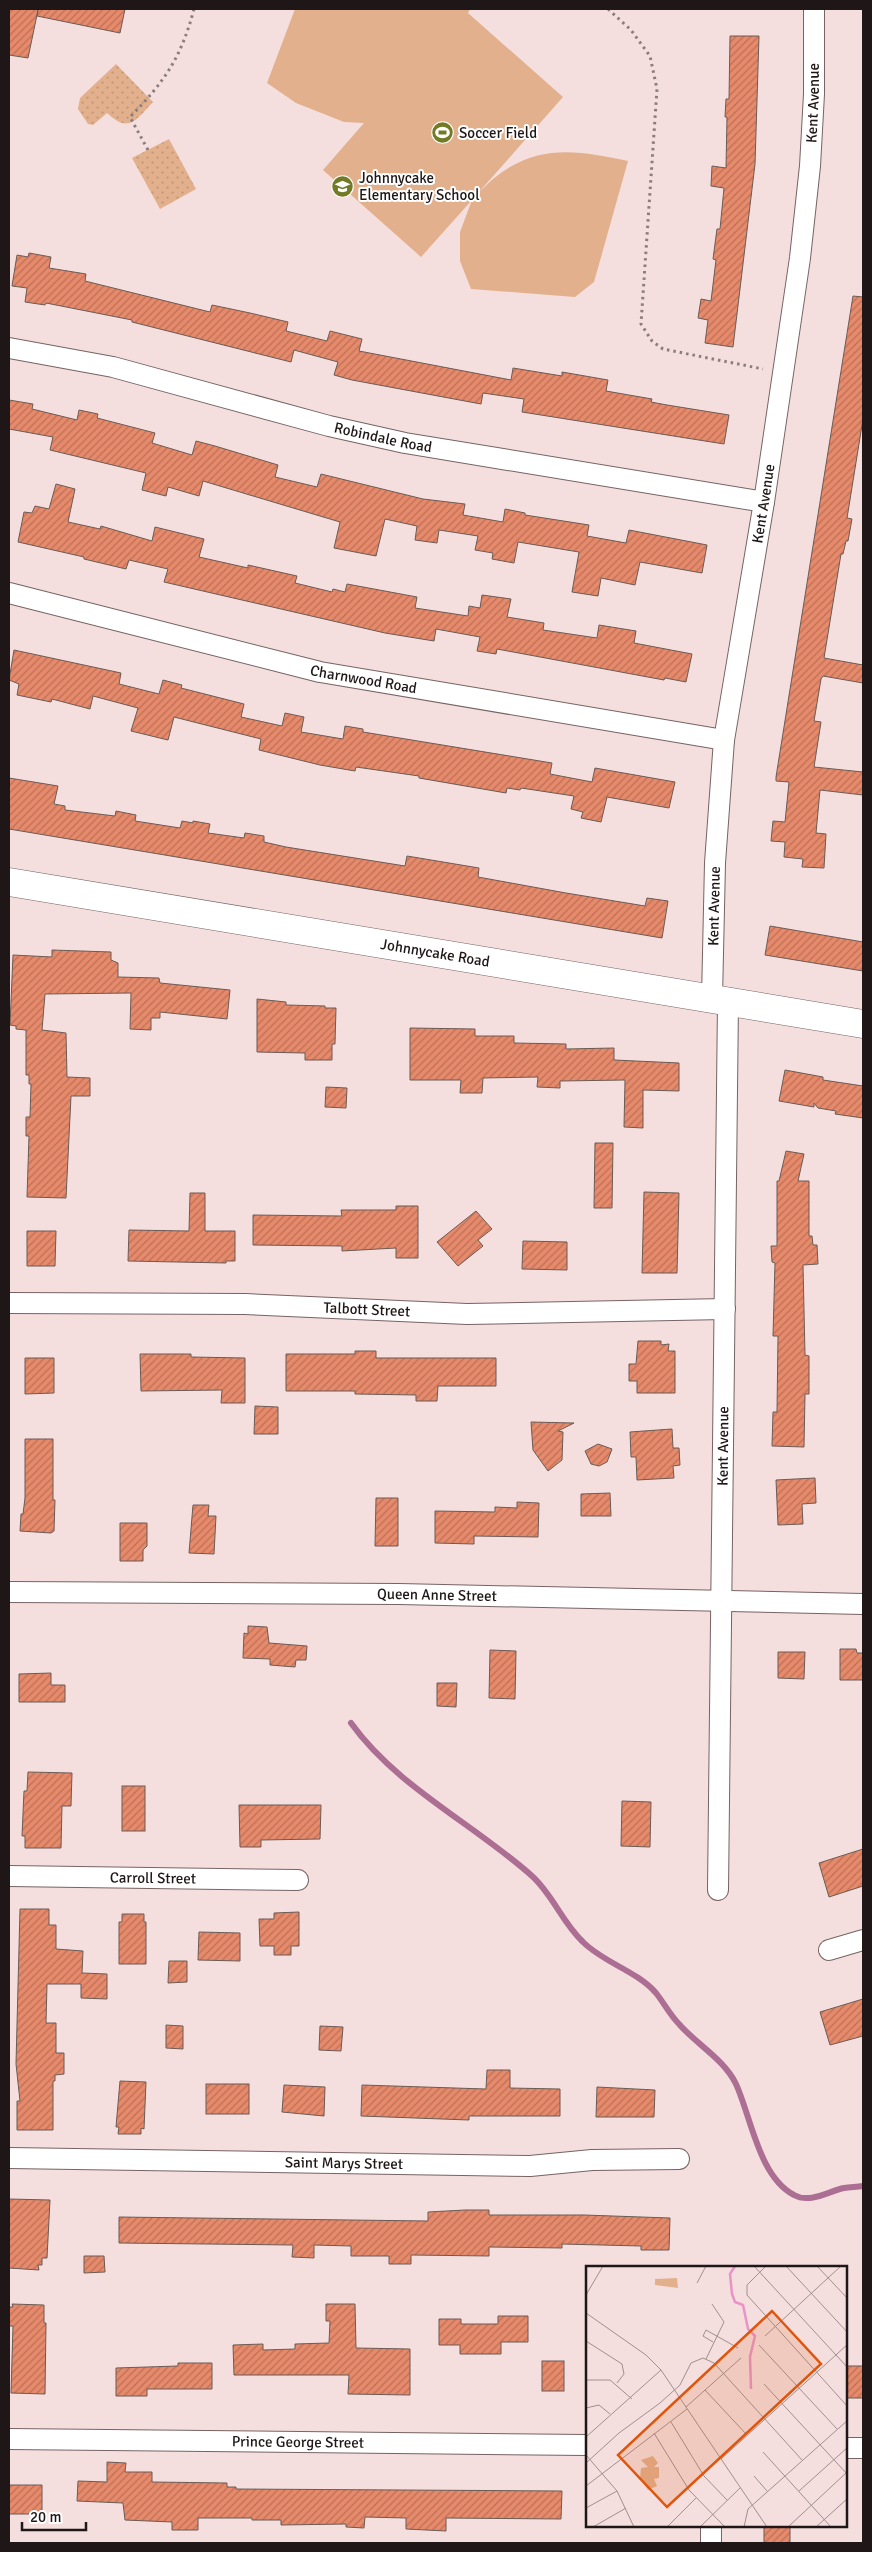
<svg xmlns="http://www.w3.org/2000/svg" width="872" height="2552" font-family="Signika,sans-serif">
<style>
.park{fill:url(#park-dots)}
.garden{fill:#e2b08c}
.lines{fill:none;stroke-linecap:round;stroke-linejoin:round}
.stream{stroke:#ac6e93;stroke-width:6}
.building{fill:url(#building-hatch);stroke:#6b5b55}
.street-casing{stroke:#766363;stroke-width:22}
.secondary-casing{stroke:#766363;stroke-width:29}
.path{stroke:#8c7d7d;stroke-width:3;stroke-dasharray:2.5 4;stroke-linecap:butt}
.street{stroke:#fff;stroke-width:20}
.secondary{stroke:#fff;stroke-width:28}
.labels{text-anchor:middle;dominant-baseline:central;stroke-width:4;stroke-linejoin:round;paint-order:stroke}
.street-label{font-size:15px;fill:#1f1717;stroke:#fff}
.poi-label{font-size:15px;fill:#1f1717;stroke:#fff;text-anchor:start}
.inset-river{fill:none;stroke:#e993c8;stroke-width:2.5}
.inset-road{fill:none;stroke:#9f8f8e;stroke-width:1}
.view{fill:#de560d;fill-opacity:0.15;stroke:#de560d;stroke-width:2.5}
.inset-edge{fill:none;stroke:#1f1717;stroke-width:2.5}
</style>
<defs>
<pattern id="park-dots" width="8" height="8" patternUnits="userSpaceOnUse" patternTransform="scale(1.25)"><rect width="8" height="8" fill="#e2b08c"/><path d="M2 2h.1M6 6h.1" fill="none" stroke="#c19778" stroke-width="1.8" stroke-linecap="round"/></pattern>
<pattern id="building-hatch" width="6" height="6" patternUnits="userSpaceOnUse" patternTransform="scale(1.25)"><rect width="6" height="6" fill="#e78a6b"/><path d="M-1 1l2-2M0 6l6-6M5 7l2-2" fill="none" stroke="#bb7057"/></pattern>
</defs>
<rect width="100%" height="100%" fill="#f5dfde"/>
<g class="park">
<path d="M116 64 153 102C136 120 129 134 107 113L93 125 88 124 78 109 80 98Z"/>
<polygon points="169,139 196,189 160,209 132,158"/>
</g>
<path class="garden" d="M295 9H470L468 13 563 97 479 192C484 188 488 183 493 179 536 143 578 150 628 161L594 282 575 297 471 289 460 261V232L472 200 421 257 323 170 364 123 344 122 296 103 267 83Z"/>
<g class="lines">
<path class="stream" d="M351 1723C397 1787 474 1824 532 1876 553 1895 562 1922 583 1942 604 1963 637 1971 656 1993 664 2003 670 2015 679 2024 696 2044 724 2059 736 2084 751 2117 759 2177 794 2195 810 2204 829 2191 844 2188 851 2187 857 2187 863 2186"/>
</g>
<g class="building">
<polygon points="9,9 125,9 120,33 37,16 38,10 28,58 9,55"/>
<polygon points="730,36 759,36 755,164 733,347 705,343 708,320 698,318 701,299 711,301 716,260 713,259 717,229 720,229 724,188 711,186 712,166 726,168 727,117 725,117 726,99 729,99"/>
<polygon points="29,253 51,257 49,268 86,274 85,281 210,312 212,305 250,313 288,322 286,331 327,341 330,331 362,339 359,351 511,380 513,368 562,376 562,372 608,380 606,391 652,399 651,402 667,405 729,415 724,444 522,412 524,399 483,393 481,404 352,380 334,375 338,362 294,350 291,362 132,322 132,320 46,303 45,305 25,302 27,288 12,286 17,255 28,257"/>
<polygon points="853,296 863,297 863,419 848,512 847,518 852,519 848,541 846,541 843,554 841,554 824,658 863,665 863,683 823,676 821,679 814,721 821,722 814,767 863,772 863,795 820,790 816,833 826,834 824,868 802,867 803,859 784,857 785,842 771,841 773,821 785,822 789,782 776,781 776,777"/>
<polygon points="9,400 33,404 32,409 77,420 79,410 98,414 97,418 155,433 152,443 192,455 196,441 215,446 278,465 275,477 317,487 321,474 423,499 465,504 463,515 503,522 505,509 525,513 525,515 589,525 587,536 626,543 629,530 707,545 702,573 640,562 635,585 601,578 598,596 572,592 579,552 518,542 514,563 492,559 493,553 475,550 478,536 439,530 437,543 415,540 417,526 385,519 376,556 334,548 340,522 203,481 199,496 168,487 166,496 142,490 146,473 50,450 53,437 9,429"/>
<polygon points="56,484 75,489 68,522 100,529 101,526 152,541 155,527 204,539 199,557 248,568 248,565 297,576 295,583 332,592 333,589 345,592 347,584 417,597 415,608 468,616 469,606 480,608 482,595 511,599 507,617 544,623 543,630 597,638 599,625 636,631 634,643 692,654 686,682 665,678 664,680 497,649 496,654 477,651 480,637 436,629 434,641 385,633 164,582 168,569 129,560 126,569 84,559 84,557 18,542 24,512 32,513 35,506 49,509"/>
<polygon points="14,650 121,673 119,684 159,694 163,680 182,685 181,688 244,704 241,717 282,726 285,713 304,717 301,732 343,739 345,726 363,729 363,732 552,763 550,774 592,782 595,768 675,782 669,808 607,797 601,822 581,818 583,812 571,809 574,796 521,788 520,790 507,788 506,793 419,778 419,776 356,767 355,771 320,765 259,750 261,739 174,717 168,740 131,731 138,708 93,696 90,709 52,699 51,702 17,695 19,684 9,680"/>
<polygon points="9,778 58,786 54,804 65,806 65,810 115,816 116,811 136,815 135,821 180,828 182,821 193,823 193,821 210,824 208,833 244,838 245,833 264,836 264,842 286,847 405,866 407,856 479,868 478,877 566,893 645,906 647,898 668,901 662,938 9,829"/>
<polygon points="770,926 863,942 863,971 765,955"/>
<polygon points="52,950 111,952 111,960 118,963 118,977 159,978 160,983 230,990 227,1019 160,1012 160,1018 151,1018 151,1030 130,1029 131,993 45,994 42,1030 66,1033 67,1077 90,1078 90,1096 71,1096 66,1198 27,1197 29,1136 26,1136 26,1117 30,1117 31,1084 29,1084 29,1075 26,1075 26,1030 16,1029 16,1026 10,1025 13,955 52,957"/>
<polygon points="257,999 286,1002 286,1005 325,1006 325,1008 336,1008 335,1044 332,1044 332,1060 305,1060 305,1053 257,1052"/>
<polygon points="410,1028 475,1029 475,1036 514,1036 514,1043 566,1044 566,1049 614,1048 614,1060 679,1063 679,1091 643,1090 643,1128 624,1127 625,1080 560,1081 560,1088 537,1087 538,1077 483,1078 482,1093 460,1093 461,1080 410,1080"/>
<polygon points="785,1070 823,1077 823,1080 863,1086 863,1118 835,1114 836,1111 818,1108 814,1103 814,1107 779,1101"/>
<polygon points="326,1087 347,1088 346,1108 325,1107"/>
<polygon points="595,1143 613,1143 612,1208 594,1208"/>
<polygon points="786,1151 804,1154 798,1181 809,1181 809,1236 812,1236 813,1245 817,1245 818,1264 803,1265 805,1355 809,1356 809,1394 805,1394 804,1447 772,1446 773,1412 777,1412 778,1336 773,1336 775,1263 772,1262 771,1246 777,1246 777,1181 779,1181"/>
<polygon points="644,1192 679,1193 677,1273 642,1273"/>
<polygon points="190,1193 205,1193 205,1231 235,1231 235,1261 226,1261 226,1263 128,1261 129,1230 189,1231"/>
<polygon points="396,1206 418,1206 418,1258 396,1258 396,1248 342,1251 342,1246 253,1245 253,1215 342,1216 341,1210 396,1210"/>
<polygon points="476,1211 492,1229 478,1240 483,1246 458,1266 437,1242"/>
<polygon points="27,1231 56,1231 55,1266 27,1266"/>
<polygon points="523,1241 567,1242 567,1270 522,1269"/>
<polygon points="638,1341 661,1341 661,1345 669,1344 668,1351 675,1351 675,1393 637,1393 637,1381 629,1381 629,1364 636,1364"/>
<polygon points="355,1351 376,1351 376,1358 496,1358 496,1386 438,1386 437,1401 416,1401 416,1395 355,1394 355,1391 286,1391 286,1354 355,1354"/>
<polygon points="140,1354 191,1354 191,1357 245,1358 245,1403 221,1403 222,1390 141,1391"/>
<polygon points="25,1358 54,1358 54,1393 25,1394"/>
<polygon points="255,1406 278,1407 278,1434 254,1434"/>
<polygon points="531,1422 574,1423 558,1431 563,1432 562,1460 548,1471 533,1450"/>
<polygon points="672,1429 673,1448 679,1448 680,1465 673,1466 674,1478 637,1480 636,1457 631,1457 630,1432"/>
<polygon points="25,1439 53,1439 53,1500 55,1500 54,1531 51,1533 20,1531 21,1514 23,1514 25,1498"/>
<polygon points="598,1444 612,1449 607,1462 599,1466 591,1464 585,1451"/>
<polygon points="815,1478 816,1503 802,1504 803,1524 778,1525 776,1480"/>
<polygon points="610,1493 611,1516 581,1516 581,1494"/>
<polygon points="376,1498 398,1498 398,1546 375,1546"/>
<polygon points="517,1502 539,1503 538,1537 474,1536 474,1544 435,1543 435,1511 495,1512 495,1507 517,1508"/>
<polygon points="193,1505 209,1505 208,1516 216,1516 214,1554 189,1553"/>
<polygon points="120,1523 147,1523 147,1546 143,1550 143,1561 120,1561"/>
<polygon points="248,1626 267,1627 269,1643 307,1646 306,1660 296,1660 295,1667 270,1665 270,1659 243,1658 244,1633 248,1634"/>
<polygon points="840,1649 856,1649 857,1653 863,1653 863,1680 840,1680"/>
<polygon points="490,1650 516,1651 515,1699 489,1698"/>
<polygon points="778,1652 805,1652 804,1679 778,1678"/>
<polygon points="51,1673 51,1685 65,1685 65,1702 19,1702 19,1674"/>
<polygon points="437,1683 457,1683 456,1707 437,1706"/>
<polygon points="28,1772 72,1773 71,1806 62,1806 61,1848 25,1848 25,1836 22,1836 24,1791 27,1791"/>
<rect x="122" y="1786" width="23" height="45"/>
<polygon points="622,1801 651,1802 650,1847 621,1846"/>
<polygon points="239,1805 321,1805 320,1839 261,1840 261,1847 240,1847"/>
<polygon points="863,1849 863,1886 829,1897 819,1863"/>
<polygon points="20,1909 49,1909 49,1925 56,1925 56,1949 83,1951 82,1973 107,1974 107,1999 81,1998 81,1984 47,1984 46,2023 56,2023 56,2053 64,2053 64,2074 55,2075 55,2081 53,2081 53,2130 17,2130 17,2101 20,2101 16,2064"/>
<polygon points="299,1912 299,1946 291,1946 291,1955 274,1955 274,1946 260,1946 259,1919 274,1919 274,1913"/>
<polygon points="122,1914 144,1914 144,1922 146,1922 146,1964 119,1964 119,1922 122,1922"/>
<polygon points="199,1932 240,1933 240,1961 198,1960"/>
<polygon points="169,1961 187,1961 187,1982 168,1983"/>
<polygon points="863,1999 863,2036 830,2045 820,2012"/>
<polygon points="166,2025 183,2026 183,2049 166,2048"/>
<polygon points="320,2026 343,2027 341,2051 319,2050"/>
<polygon points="487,2070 510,2070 510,2088 560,2089 560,2116 469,2116 469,2120 361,2116 362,2085 486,2089"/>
<polygon points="120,2081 146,2082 144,2129 141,2128 141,2134 118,2134 119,2127 116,2127"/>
<rect x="206" y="2084" width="43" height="30"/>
<polygon points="284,2085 325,2087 324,2116 282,2112"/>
<polygon points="597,2087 655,2090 654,2117 596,2117"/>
<polygon points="9,2199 50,2200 47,2258 42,2258 42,2265 38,2265 39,2270 9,2268"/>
<polygon points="465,2210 489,2210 489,2215 584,2215 670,2218 669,2250 641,2250 641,2246 562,2244 562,2248 489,2247 489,2256 411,2255 411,2264 389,2264 389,2256 351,2256 351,2246 314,2245 314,2258 292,2257 293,2245 119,2243 119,2217 428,2221 428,2212"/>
<polygon points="84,2256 104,2256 105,2272 84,2273"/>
<polygon points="12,2304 44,2305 44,2323 46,2323 45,2394 11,2393 13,2326 9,2326 9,2307 13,2307"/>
<polygon points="326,2304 355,2304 356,2348 410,2349 410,2395 348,2394 349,2375 234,2375 233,2345 263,2344 263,2350 295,2349 295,2344 329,2343 330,2321 326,2321"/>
<polygon points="498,2316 528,2316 528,2342 501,2342 501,2354 460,2354 460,2345 439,2345 439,2319 461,2319 461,2324 498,2324"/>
<rect x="542" y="2361" width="22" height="30"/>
<polygon points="178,2363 212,2363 212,2389 147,2389 147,2396 116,2396 116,2368 178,2366"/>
<rect x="846" y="2366" width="17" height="32"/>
<polygon points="107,2462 126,2463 125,2472 152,2472 152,2482 227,2483 227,2487 236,2487 236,2489 562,2491 561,2519 446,2518 446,2531 406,2529 406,2518 365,2517 364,2528 346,2527 346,2524 281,2525 281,2520 252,2520 252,2518 198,2518 198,2530 172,2530 172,2522 125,2520 123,2503 77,2501 78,2481 107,2482"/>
<polygon points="9,2485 42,2485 42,2512 36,2512 36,2514 9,2514"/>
<rect x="764" y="2526" width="26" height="17"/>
</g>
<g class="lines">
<defs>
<g id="street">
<path id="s1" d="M9 348 113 367 329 426 405 443 764 502"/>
<path id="s2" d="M9 593 320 672 724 740"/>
<path id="s3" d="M712 998 715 863 724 740 764 502 800 258 810 166 814 94V9"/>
<path id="s4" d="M9 1303 245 1304 467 1314 725 1309"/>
<path id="s5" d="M9 1592 399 1594 863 1604"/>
<path id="s6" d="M9 1876 298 1880"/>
<path id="s7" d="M718 1890 728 1002"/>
<polyline points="829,1950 863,1940"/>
<path id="s8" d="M9 2158 530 2166 592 2160 679 2159"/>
<path id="s9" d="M9 2439 587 2445"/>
<polyline points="846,2448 863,2448"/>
<polyline points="711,2543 711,2526"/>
</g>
<g id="secondary">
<path id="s10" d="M9 882 863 1024"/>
</g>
</defs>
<use href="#street" class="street-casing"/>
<use href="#secondary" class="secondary-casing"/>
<g class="path">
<polyline points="608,9 631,30 650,56 657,89 641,324 652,341 663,349 763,369"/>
<path d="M148 150 130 117C165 81 181 58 194 9"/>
</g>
<use href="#street" class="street"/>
<use href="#secondary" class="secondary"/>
</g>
<defs>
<symbol id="stadium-disc" viewBox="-11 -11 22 22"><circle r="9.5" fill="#727a24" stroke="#fff"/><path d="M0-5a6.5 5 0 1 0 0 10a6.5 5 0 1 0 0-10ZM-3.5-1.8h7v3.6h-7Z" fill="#fff"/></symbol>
<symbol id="school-disc" viewBox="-11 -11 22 22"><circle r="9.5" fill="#727a24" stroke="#fff"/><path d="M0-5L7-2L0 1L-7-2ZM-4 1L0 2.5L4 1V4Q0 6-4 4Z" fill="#fff"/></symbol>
</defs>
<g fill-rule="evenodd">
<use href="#stadium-disc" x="430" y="120" width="25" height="25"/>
<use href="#school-disc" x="330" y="174" width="25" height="25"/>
</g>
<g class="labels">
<g class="street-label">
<text stroke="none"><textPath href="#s3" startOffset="902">Kent Avenue</textPath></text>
<text stroke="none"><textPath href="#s1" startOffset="385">Robindale Road</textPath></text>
<text stroke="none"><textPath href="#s3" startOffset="498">Kent Avenue</textPath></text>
<text stroke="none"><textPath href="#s2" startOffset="365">Charnwood Road</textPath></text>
<text stroke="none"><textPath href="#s3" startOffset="92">Kent Avenue</textPath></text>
<text stroke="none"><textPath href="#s10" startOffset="432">Johnnycake Road</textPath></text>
<text stroke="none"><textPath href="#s4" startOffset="358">Talbott Street</textPath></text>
<text stroke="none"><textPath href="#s7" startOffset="444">Kent Avenue</textPath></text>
<text stroke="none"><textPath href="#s5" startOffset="428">Queen Anne Street</textPath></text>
<text stroke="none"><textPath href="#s6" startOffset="144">Carroll Street</textPath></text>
<text stroke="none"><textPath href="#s8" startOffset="335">Saint Marys Street</textPath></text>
<text stroke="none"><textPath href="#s9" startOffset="289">Prince George Street</textPath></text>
</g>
<g class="poi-label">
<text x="459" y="133">Soccer Field</text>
<text x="359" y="178">Johnnycake<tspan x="359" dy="17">Elementary School</tspan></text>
</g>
</g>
<g transform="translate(586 2266)">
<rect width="261" height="261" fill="#f5dfde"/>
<path d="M91 12 92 22 69 19V13ZM67 190 72 197 68 201H73V212L68 213 71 220 62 224 54 213 55 202 62 201 55 194Z" fill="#e2b08c"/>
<path class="inset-river" d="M149 0 144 8 146 28 149 36 157 39 162 63 169 70 164 91 165 123"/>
<path class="inset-road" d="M168 0 262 102M180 0 161 19V29L262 141M200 0 262 67M231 0 262 33M111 17 120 0M0 29 17 0M0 47 60 89 75 104 181 261M179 70 255 0M0 75 36 98 38 108 31 117M127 76 117 70 120 64 152 82M173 79 251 163M120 93 138 56 126 38M0 114H24L46 133M178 118 262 209M119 124 161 169M100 141 155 92M0 142 13 139 24 148M85 156 118 210 141 234M68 167 103 224 139 261M0 171 75 104M177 186 245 261M0 189 31 225 48 261M135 193 262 78M0 197 33 167 74 137 94 119 105 97 117 92 128 97 216 194M168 210 181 225M0 220 101 143M213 225 262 181M0 242 31 225M7 261 40 242M81 261 110 232M114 261 154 222M158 261 162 243 262 154M202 261 260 207M230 261 262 232"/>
<path class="view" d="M186 45 235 98 81 241 32 189Z"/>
<rect width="261" height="261" class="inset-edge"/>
</g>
<rect width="872" height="2552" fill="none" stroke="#1f1717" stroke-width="20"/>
<path d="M22 2522v8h64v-8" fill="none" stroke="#1f1717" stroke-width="2.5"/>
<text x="30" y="2522" font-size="15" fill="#1f1717" stroke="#ffffff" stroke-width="4" paint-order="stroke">20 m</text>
</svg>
